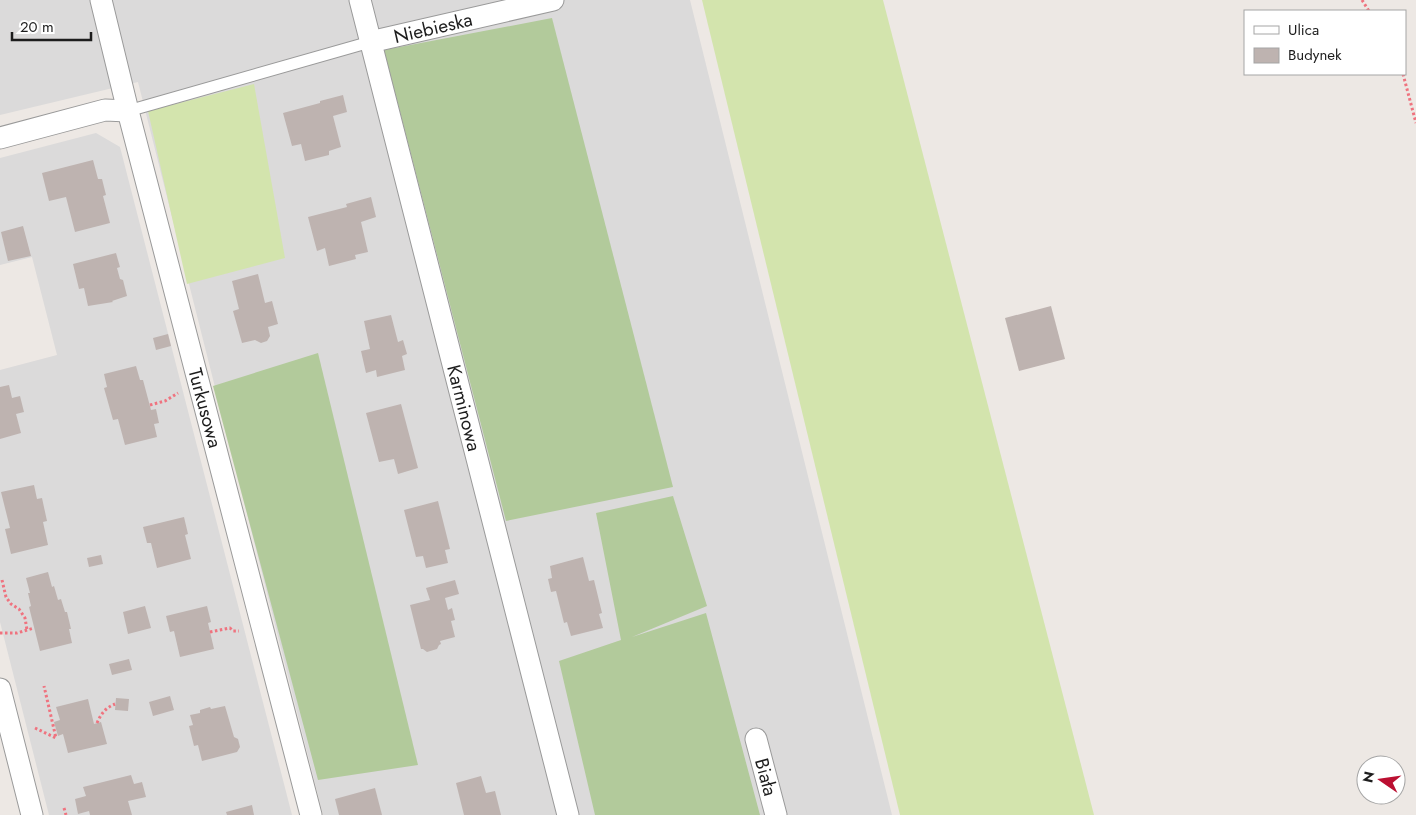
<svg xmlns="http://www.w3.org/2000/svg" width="1416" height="815" font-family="Jost,sans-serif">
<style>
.residential{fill:#dbdada}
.grass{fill:#d3e4ad}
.forest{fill:#b2ca9b}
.building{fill:#beb3b0}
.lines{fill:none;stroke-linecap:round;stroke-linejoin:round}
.service-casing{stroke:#9a9a9a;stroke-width:13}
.minor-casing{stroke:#9a9a9a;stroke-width:23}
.path{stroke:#ef737f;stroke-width:3;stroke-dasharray:2.5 2.5;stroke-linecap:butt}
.service{stroke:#fff;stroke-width:11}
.minor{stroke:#fff;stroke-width:21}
.labels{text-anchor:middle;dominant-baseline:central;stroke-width:4;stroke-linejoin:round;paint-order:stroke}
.street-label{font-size:19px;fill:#1d1d1d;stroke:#fff}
</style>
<rect width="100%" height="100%" fill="#ede8e4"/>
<g class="residential">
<polygon points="0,0 690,0 892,815 323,815 138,82 0,115"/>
<polygon points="96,133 120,147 292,815 49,815 0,622 0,370 57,355 32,257 0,265 0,158"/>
</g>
<g class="grass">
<polygon points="702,0 883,0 1094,815 900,815"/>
<polygon points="254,84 285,258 187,284 148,111"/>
</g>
<g class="forest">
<polygon points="552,18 673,487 506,521 384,50"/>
<polygon points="318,353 418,765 318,780 213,386"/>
<polygon points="673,496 707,606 632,637 706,613 760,815 595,815 559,661 621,640 596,513"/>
</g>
<g class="building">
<polygon points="343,95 347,112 333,116 341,147 329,151 329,155 305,161 301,144 292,146 283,113 320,103 320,101"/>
<polygon points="93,160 98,179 102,179 106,195 103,196 110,223 75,232 66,197 49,201 42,173"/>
<polygon points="371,197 376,217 361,222 368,252 355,255 356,259 329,266 325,248 317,251 308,217 347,207 346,204"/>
<polygon points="23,226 31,256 8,261 1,232"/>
<polygon points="116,253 120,267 117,268 120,279 123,280 127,296 112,301 113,302 88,306 84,288 79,289 73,264"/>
<polygon points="258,274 265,303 272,301 278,324 268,327 270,336 267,341 261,343 255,340 242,343 233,311 239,309 232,281"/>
<polygon points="1051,306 1065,359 1019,371 1005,318"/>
<polygon points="391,315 398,342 403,340 407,354 402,356 405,370 377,377 376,370 366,373 361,351 370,349 364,321"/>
<polygon points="168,334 171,346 156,350 153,338"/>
<polygon points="136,366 140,380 143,380 151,410 156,409 159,423 154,424 157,437 125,445 118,419 113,420 104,388 107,387 104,374"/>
<polygon points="9,385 12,398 20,396 24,412 16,414 21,433 0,439 0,387"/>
<polygon points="401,404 418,468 398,474 394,459 379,462 366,413"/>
<polygon points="34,485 37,499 42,498 47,521 43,522 48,545 11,554 5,529 10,528 1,492"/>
<polygon points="438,501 450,549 445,550 448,563 426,568 423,556 416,557 404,510"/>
<polygon points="184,517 188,534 185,535 191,559 157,568 151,543 147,543 143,527"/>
<polygon points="101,555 103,564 89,567 87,558"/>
<polygon points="583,557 589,581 594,580 602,613 599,614 603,628 571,636 567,622 564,623 556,591 551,592 548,579 552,578 550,566"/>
<polygon points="48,572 52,587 54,586 58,600 61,599 65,612 67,612 71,629 69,629 72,643 40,651 29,607 31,606 28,593 30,593 26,578"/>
<polygon points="455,580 459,594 445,598 448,610 452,608 455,620 451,621 455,637 440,641 441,644 439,645 437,649 427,652 423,649 421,649 410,605 430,600 426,588"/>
<polygon points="145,606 151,628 128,634 123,612"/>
<polygon points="207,606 211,622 208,623 214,649 180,657 174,631 170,632 166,616"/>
<polygon points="129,659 132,670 112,675 109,664"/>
<polygon points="170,696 174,710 153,716 149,702"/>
<polygon points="116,698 129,699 128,711 115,710"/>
<polygon points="88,699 94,724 101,722 107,744 68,753 63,734 58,736 54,722 60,720 56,707"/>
<polygon points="225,706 234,737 238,739 240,747 237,752 202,761 198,745 194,746 189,726 193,725 190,715 200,713 200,710 210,707 211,709"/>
<polygon points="131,775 134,784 142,782 146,797 128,801 132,815 90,815 89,811 78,814 75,799 86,796 83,787"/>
<polygon points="481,776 486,793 495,791 501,815 464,815 456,783"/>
<polygon points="375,788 382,815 339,815 335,799"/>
<polygon points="252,805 254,815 227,815 226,812"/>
</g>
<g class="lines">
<defs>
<polyline id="service" points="128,111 370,42"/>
<g id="minor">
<polyline points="101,0 128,111 311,815"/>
<polyline points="360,0 568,815"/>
<polyline points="370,42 553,0"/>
<polyline points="0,138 105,110 128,111"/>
<polyline points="0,689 32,815"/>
<polyline points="756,739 776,815"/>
</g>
</defs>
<use href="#service" class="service-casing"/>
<use href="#minor" class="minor-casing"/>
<g class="path">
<polyline points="1362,0 1369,11"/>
<polyline points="1403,74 1416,123"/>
<polyline points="150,405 165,401 178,393"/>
<polyline points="2,580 6,597 11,604 19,609 25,618 27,630"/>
<polyline points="210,632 230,628 233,631 239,631"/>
<polyline points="0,633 17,633 34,628"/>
<path d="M97 723C101 714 105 708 115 704"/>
<polyline points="35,728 56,738 44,686"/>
<polyline points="64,808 66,815"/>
</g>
<use href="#service" class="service"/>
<use href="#minor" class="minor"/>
</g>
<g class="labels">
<g class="street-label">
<text transform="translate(433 28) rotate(-13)">Niebieska</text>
<text transform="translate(205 408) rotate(75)">Turkusowa</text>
<text transform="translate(464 408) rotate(76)">Karminowa</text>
<text transform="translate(766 777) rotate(75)">Biała</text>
</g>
</g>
<rect x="1244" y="10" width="162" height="65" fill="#ffffff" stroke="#a5a5a5"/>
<rect x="1254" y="26" width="25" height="8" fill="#ffffff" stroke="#a5a5a5"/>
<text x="1288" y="35" font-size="15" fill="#1d1d1d">Ulica</text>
<rect x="1254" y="48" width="25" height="15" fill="#beb3b0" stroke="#a5a5a5"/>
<text x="1288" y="60" font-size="15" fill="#1d1d1d">Budynek</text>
<g transform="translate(1381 780) rotate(283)"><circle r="24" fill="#ffffff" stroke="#a5a5a5"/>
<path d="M0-4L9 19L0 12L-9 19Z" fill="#bb0f31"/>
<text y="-8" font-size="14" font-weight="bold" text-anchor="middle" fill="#1d1d1d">N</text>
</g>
<path d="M12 32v8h79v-8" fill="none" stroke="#1d1d1d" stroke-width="2.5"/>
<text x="20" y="32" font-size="15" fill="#1d1d1d" stroke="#ffffff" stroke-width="4" paint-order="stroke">20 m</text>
</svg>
